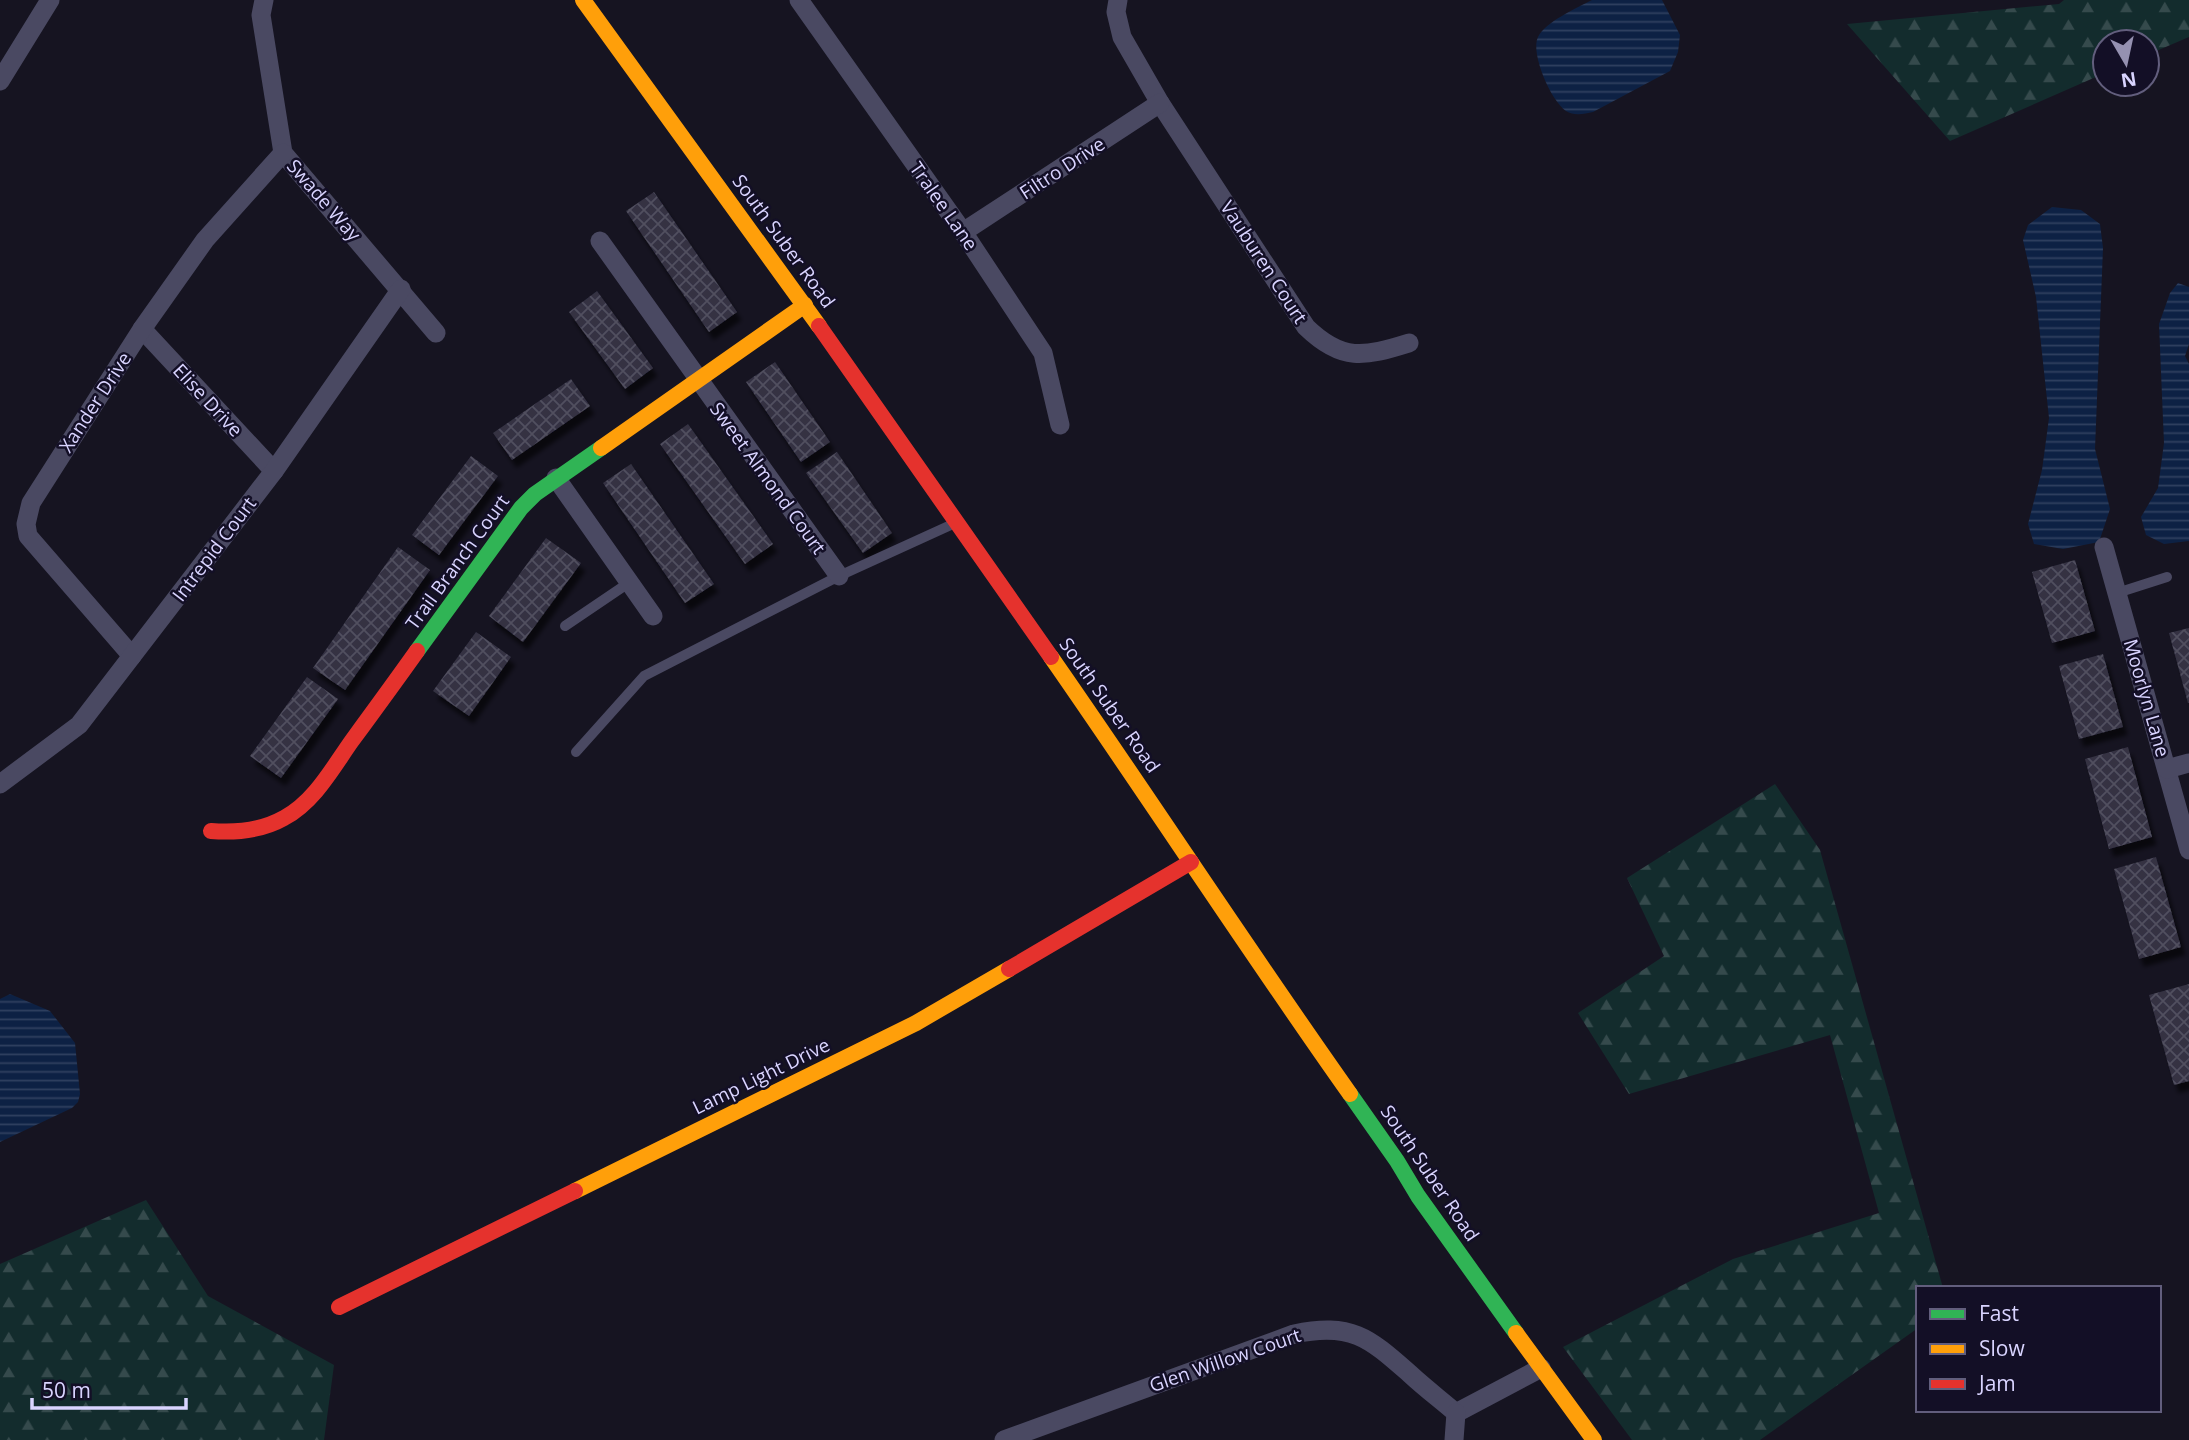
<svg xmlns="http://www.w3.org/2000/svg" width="2189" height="1440" font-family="'Open Sans',sans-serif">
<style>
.forest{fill:url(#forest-firs)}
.water{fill:url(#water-rules)}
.building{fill:url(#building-cross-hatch);filter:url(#shadow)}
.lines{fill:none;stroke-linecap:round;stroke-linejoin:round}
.lane{stroke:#4a4962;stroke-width:10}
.street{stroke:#4a4962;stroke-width:19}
.fast{stroke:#30b455;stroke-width:16}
.slow{stroke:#ff9f0a;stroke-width:16}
.jam{stroke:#e5322d;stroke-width:16}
.labels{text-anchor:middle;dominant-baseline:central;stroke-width:5;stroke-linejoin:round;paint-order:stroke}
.street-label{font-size:19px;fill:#d9d4ff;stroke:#130f26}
</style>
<defs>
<pattern id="forest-firs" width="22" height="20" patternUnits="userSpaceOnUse" patternTransform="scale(1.75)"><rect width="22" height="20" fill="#132c2d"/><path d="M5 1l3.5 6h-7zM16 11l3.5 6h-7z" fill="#354a4c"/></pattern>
<pattern id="water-rules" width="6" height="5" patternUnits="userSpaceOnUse" patternTransform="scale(1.75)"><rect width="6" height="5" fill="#0d2144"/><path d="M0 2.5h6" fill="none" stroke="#304060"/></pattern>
<pattern id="building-cross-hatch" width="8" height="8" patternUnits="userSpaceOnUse" patternTransform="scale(1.75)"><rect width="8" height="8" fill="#343243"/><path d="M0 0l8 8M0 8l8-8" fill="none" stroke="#514f5f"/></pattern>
<filter id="shadow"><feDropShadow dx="4.5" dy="8" stdDeviation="2" flood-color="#0009"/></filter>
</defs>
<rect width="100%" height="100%" fill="#161421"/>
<g class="forest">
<polygon points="2064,0 2189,0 2189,37 2147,55 2147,42 2105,42 2105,73 1950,141 1847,24 2059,4"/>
<polygon points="1775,784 1820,850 1943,1288 1918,1288 1918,1328 1760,1440 1632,1440 1563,1347 1733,1259 1879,1213 1830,1035 1629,1094 1578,1013 1664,956 1627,878"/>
<polygon points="146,1200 208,1296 334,1365 324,1440 0,1440 0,1264"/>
</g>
<g class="water">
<path d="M1592 0H1662L1680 35 1678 52 1670 71 1593 112C1584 114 1574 116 1566 111 1551 101 1530 53 1538 37 1545 22 1577 8 1592 0Z"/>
<polygon points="2052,207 2081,210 2100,224 2103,248 2095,449 2110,509 2099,542 2063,549 2034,544 2028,524 2042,470 2049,418 2036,297 2023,240 2028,225"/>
<polygon points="2178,283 2189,287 2189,344 2185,356 2189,364 2189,541 2164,544 2146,535 2141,517 2158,488 2164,443 2159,324 2170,293"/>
<polygon points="10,994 50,1011 75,1043 80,1094 78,1102 72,1108 0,1142 0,999"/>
</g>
<g class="building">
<polygon points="654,192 737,312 709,332 626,211"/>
<polygon points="597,291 653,368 625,389 569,312"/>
<polygon points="775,362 830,442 801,462 746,382"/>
<polygon points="571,379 590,406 512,460 493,433"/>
<polygon points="688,424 773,544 745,564 660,444"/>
<polygon points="837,452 892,533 863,553 806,473"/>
<polygon points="471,456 498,476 439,555 412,535"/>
<polygon points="631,464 714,584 685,603 603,483"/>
<polygon points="546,538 581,563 523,642 489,616"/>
<polygon points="398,547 430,570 345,690 313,668"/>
<polygon points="2075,560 2095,631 2052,643 2032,572"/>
<polygon points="2189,628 2189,703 2188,703 2169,633"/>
<polygon points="476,632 511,657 469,716 433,691"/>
<polygon points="2103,654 2123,727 2079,739 2059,666"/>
<polygon points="307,677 338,699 281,778 250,756"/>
<polygon points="2128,747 2152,837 2109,849 2085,759"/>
<polygon points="2156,857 2181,947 2139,959 2114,869"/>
<polygon points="2189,984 2189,1081 2174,1085 2149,995"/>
</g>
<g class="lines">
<g class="lane">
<polyline points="2117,593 2167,577"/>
<polyline points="565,626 630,582"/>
<polyline points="576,752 644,676 839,576 953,524"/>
</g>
<g class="street">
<polyline points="264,0 261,15 283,153 436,333"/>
<polyline points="799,0 963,232 1043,353 1060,425"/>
<path d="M1118 0 1116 12 1122 37 1160 103 1306 327C1342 362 1364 357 1409 343"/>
<polyline points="0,81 50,0"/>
<polyline points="963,232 1160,103"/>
<polyline points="600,241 839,576"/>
<polyline points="142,329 274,471"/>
<polyline points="556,478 653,616"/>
<polyline points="2104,547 2189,850"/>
<polyline points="132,656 28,536 26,524 31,503 142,329 205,240 283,153"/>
<polyline points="2167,769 2189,763"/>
<polyline points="0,784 79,725 274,471 401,289"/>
<path d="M1004 1440 1294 1334C1352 1322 1369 1338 1410 1374 1425 1388 1441 1400 1456 1413L1541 1368"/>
<polyline points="1454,1440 1456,1413"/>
</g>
<g class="fast">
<polyline points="417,651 521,508 535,494 601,448"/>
<polyline points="1350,1094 1397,1161 1418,1196 1516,1333"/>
</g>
<g class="slow">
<polyline points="583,0 819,326"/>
<polyline points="601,448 805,305"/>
<path d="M1051 657C1152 802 1248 950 1350 1094"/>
<polyline points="575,1191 916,1023 1009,969"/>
<polyline points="1516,1333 1594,1440"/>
</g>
<g class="jam">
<polyline points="819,326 1051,657"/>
<path d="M211 831C236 833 261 831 284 818 314 802 332 769 351 742 373 712 395 682 417 651"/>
<polyline points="1009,969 1191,862"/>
<polyline points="339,1307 575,1191"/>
</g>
</g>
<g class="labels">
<g class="street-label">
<text transform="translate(1062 168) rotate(-33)">Filtro Drive</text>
<text transform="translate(324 200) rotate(49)">Swade Way</text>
<text transform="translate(944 206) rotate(55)">Tralee Lane</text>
<text transform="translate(784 241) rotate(54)">South Suber Road</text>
<text transform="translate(1264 262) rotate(57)">Vauburen Court</text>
<text transform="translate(208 400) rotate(47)">Elise Drive</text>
<text transform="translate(95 402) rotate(-57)">Xander Drive</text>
<text transform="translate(768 478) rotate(54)">Sweet Almond Court</text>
<text transform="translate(214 549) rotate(-53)">Intrepid Court</text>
<text transform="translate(457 562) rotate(-54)">Trail Branch Court</text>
<text transform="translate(2147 698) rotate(74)">Moorlyn Lane</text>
<text transform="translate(1110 705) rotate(55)">South Suber Road</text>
<text transform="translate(761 1076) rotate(-26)">Lamp Light Drive</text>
<text transform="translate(1430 1173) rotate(56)">South Suber Road</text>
<text transform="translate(1225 1360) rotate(-19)">Glen Willow Court</text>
</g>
</g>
<rect x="1916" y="1286" width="245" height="126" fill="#130f26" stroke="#625e7d" stroke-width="2"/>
<rect x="1930" y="1309" width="35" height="10" fill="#30b455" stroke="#625e7d" stroke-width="2"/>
<text x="1979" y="1321" font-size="21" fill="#d9d4ff">Fast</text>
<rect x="1930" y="1344" width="35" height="10" fill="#ff9f0a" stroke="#625e7d" stroke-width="2"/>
<text x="1979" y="1356" font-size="21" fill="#d9d4ff">Slow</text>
<rect x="1930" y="1379" width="35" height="10" fill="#e5322d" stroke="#625e7d" stroke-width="2"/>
<text x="1979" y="1391" font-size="21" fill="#d9d4ff">Jam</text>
<g transform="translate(2126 63) rotate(171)"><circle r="33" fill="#130f26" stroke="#625e7d" stroke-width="2"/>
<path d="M0-5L12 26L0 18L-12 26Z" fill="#9591b1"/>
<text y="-10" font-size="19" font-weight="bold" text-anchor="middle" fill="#d9d4ff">N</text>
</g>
<path d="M32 1398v10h154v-10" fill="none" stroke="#d9d4ff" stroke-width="3.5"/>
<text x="42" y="1398" font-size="21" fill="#d9d4ff" stroke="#130f26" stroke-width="5" paint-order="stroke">50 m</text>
</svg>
